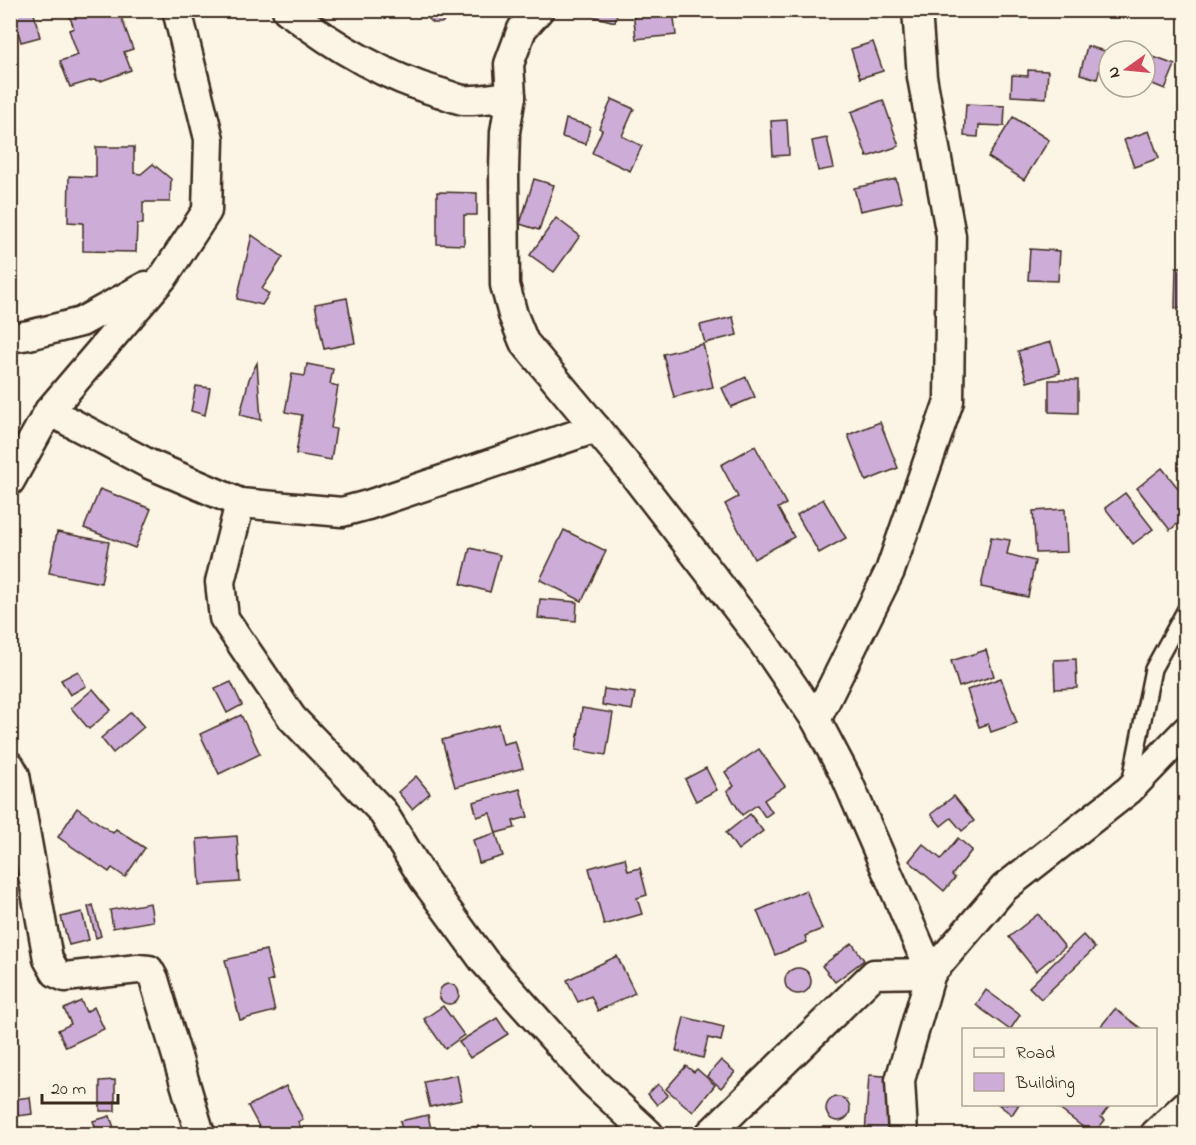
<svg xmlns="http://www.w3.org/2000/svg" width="1196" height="1145" font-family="'Indie Flower',sans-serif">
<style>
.building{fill:#cdadd8;stroke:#3b2a1e;stroke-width:1.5}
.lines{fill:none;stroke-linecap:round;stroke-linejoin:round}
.service-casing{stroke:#3b2a1e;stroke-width:20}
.minor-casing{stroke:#3b2a1e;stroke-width:33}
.service{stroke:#fcf5e5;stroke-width:15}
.minor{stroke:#fcf5e5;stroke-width:28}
</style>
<rect width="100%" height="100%" fill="#fcf5e5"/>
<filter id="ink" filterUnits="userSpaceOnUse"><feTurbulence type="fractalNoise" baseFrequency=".0167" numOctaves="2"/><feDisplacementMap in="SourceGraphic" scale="12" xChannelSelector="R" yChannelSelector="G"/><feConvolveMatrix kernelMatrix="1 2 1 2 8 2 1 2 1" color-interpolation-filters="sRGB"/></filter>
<g filter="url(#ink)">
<g class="building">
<polygon points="12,10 33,10 40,37 21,42"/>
<polygon points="67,10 109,10 112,17 120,14 133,49 124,52 131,70 101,81 93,80 70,87 60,61 78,55 69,30 74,28"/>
<polygon points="426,10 449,10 449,15 446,20 441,23 434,23 429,20 426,14"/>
<polygon points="582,10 618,10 615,22 581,13"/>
<polygon points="633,10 673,10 676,35 636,39"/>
<polygon points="873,42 883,71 860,78 851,49"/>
<polygon points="1087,46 1105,51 1097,79 1080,74"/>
<polygon points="1148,55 1175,65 1165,89 1145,81 1145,62"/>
<polygon points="1028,70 1048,71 1046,98 1011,96 1012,75 1028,76"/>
<polygon points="612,99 634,109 622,136 642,146 630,171 592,153 602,130 599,128"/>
<polygon points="883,100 899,146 867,157 851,112"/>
<polygon points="966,104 1005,106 1004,126 979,125 978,137 964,136"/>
<polygon points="1013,117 1049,140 1024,180 988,157"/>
<polygon points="566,119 590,126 586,144 562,137"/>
<polygon points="787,120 789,155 773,156 771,121"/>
<polygon points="1149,131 1159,158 1134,167 1124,140"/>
<polygon points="827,138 834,168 818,171 812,141"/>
<polygon points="96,147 134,147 134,173 141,174 153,164 171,179 170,202 143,202 143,224 137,224 136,252 83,251 83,223 68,222 69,176 96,177"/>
<polygon points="534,179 554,185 539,230 520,224"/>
<polygon points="896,179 902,202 860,211 854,188"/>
<polygon points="437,192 477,193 477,215 464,215 464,245 437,244"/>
<polygon points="556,218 580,236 554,272 530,255"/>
<polygon points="252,235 283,257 262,289 269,294 262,305 237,299"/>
<polygon points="1030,249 1060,251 1058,281 1028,280"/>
<polygon points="10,259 16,283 10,284"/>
<polygon points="1176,267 1186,267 1186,309 1175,308"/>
<polygon points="347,298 355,343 324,349 315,304"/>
<polygon points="733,317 737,335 705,343 700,325"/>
<polygon points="1051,342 1060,373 1027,382 1018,351"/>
<polygon points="703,344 713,387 674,397 663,354"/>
<polygon points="257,363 261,420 240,415 249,379"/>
<polygon points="307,364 333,369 330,384 338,386 331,428 336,429 331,460 296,454 302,415 285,412 292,374 305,376"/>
<polygon points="746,377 755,397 731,407 722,388"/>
<polygon points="1049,380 1078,380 1078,413 1049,412"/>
<polygon points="196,386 210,388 205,415 191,411"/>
<polygon points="880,422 898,468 866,481 848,435"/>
<polygon points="755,446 786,504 778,508 794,537 754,559 725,504 738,497 721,465"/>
<polygon points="1162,468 1186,498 1186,517 1170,530 1137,488"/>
<polygon points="100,489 151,509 135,548 84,528"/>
<polygon points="1125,493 1153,529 1133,544 1105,508"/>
<polygon points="823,499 846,538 819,553 797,515"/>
<polygon points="1065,509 1067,552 1036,553 1033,511"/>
<polygon points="564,530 606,551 582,601 540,580"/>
<polygon points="57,532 109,542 101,583 49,573"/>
<polygon points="991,537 1010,540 1007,554 1035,561 1028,597 981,587"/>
<polygon points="470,548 500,555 490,592 461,584"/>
<polygon points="540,599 577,602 576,621 538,618"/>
<polygon points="986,650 994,676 959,687 951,661"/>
<polygon points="1076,659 1077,688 1055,689 1054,660"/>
<polygon points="78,671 86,686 70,695 61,680"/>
<polygon points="1001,678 1017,723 991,732 988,724 979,727 967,690"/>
<polygon points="231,682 242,705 227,713 215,689"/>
<polygon points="93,689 111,710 89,729 71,708"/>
<polygon points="604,689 635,693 632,710 602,705"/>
<polygon points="582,708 613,713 606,755 576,750"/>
<polygon points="131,712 144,727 113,753 101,738"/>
<polygon points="241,715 260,754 219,774 200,734"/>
<polygon points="498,724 503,744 515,741 523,768 455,787 442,740"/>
<polygon points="759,749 785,786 764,800 772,812 765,817 757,805 742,815 727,791 734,786 725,772"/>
<polygon points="706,768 717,790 696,801 685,779"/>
<polygon points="416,776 430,793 412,809 398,792"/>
<polygon points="520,789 528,817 513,821 515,828 496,833 490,813 477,817 473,802"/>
<polygon points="954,796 974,821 962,831 951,818 941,826 931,814"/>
<polygon points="77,808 113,833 116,829 145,848 125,877 112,868 109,872 58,837"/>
<polygon points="750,814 763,831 738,850 726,833"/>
<polygon points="496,833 503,856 479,863 473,840"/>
<polygon points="237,836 240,882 200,885 197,839"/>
<polygon points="958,838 972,850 952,875 955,878 944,891 909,861 923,844 941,859"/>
<polygon points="625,858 628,871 640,868 647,895 637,898 642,914 604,925 589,868"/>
<polygon points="806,890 822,929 805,936 807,942 775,955 757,911"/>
<polygon points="150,903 153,921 113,928 110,910"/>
<polygon points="93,905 101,936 96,938 88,907"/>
<polygon points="82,912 89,940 69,945 61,917"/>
<polygon points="1038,914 1065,947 1036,971 1009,937"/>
<polygon points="1083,935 1095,948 1041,999 1029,987"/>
<polygon points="852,943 864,960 835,982 822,966"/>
<polygon points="266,950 273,980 268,982 275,1011 240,1020 225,960"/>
<polygon points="617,956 635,993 598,1011 591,996 578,1002 567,980"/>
<circle cx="798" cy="981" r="13"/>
<circle cx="449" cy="994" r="10"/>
<polygon points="986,990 1020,1015 1010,1030 976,1005"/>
<polygon points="81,1001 86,1012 94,1007 104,1029 66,1047 58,1030 71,1024 64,1009"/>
<polygon points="443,1006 464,1035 445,1049 424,1019"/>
<polygon points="1115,1009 1143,1030 1105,1030 1101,1026"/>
<polygon points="684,1017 724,1027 721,1041 708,1038 703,1058 676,1051"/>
<polygon points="497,1018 508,1034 470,1058 459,1042"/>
<polygon points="721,1060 735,1072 721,1088 707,1076"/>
<polygon points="686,1066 694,1072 697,1069 715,1085 693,1112 666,1089"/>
<polygon points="457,1075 462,1100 430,1107 424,1082"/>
<polygon points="869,1075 899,1077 896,1134 865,1134"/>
<polygon points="115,1080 115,1111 100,1111 100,1081"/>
<polygon points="658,1084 668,1095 657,1105 648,1094"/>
<polygon points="286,1086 303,1119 298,1122 305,1134 263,1134 248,1106"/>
<circle cx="838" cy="1109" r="12"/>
<polygon points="30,1097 32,1114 18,1116 16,1099"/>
<polygon points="998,1104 1019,1104 1012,1115"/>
<polygon points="1055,1104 1111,1104 1101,1117 1105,1120 1094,1134 1092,1134 1054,1105"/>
<polygon points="428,1115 432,1134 403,1134 400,1121"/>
<polygon points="110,1116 116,1134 98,1134 93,1121"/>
<polygon points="479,1126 481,1134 462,1134 461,1129"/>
</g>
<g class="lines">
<defs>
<polyline id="service" points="1130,784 1153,669 1186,609"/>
<g id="minor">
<path d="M287 10C332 45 383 76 438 92 446 94 456 99 464 100 478 101 497 97 511 96L505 132 504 170 505 285 513 315 524 342 625 463 760 638 816 720 846 777 931 973 900 1080 903 1134"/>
<polyline points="511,96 509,64 522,29 539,10"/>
<polyline points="10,338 29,335 81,322 146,286"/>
<polyline points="49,411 149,464 240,503 342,512 368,505 596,428"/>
<polyline points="10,481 49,411 164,276 207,211 209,139 177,10"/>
<polyline points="240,503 220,582 224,618 292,718 382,811 424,879 484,961 593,1082 649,1134"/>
<polyline points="816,720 890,571 949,401 951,236 922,77 917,10"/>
<polyline points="10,766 15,775 48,959 56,973 65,977 138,969 149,970 154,979 200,1134"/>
<polyline points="710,1134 874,974 931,973 1004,888 1129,790 1186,731"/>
<polyline points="1155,1134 1186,1105"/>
</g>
</defs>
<use href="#service" class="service-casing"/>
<use href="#minor" class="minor-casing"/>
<use href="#service" class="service"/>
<use href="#minor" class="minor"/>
</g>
</g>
<rect width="1196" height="1145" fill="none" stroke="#fcf5e5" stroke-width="36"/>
<rect x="18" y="18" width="1160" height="1109" fill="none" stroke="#3b2a1e" stroke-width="2" filter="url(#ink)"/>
<rect x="962" y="1028" width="195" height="78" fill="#fcf5e5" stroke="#afa495" stroke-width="1.5"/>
<rect x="974" y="1048" width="30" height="9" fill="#fcf5e5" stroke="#afa495" stroke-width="1.5"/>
<text x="1016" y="1058" font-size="18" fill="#3b2a1e">Road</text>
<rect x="974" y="1073" width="30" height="18" fill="#cdadd8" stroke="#afa495" stroke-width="1.5"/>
<text x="1016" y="1088" font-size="18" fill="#3b2a1e">Building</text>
<g transform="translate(1127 69) rotate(255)"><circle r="28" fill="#fcf5e5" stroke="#afa495" stroke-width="1.5"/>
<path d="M0-4.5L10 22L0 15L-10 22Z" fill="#d1495b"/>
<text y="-9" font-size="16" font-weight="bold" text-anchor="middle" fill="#3b2a1e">N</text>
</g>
<path d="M42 1094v9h76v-9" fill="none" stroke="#3b2a1e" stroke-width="3"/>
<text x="51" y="1094" font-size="18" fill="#3b2a1e" stroke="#fcf5e5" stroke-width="4.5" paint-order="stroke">20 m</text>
</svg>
